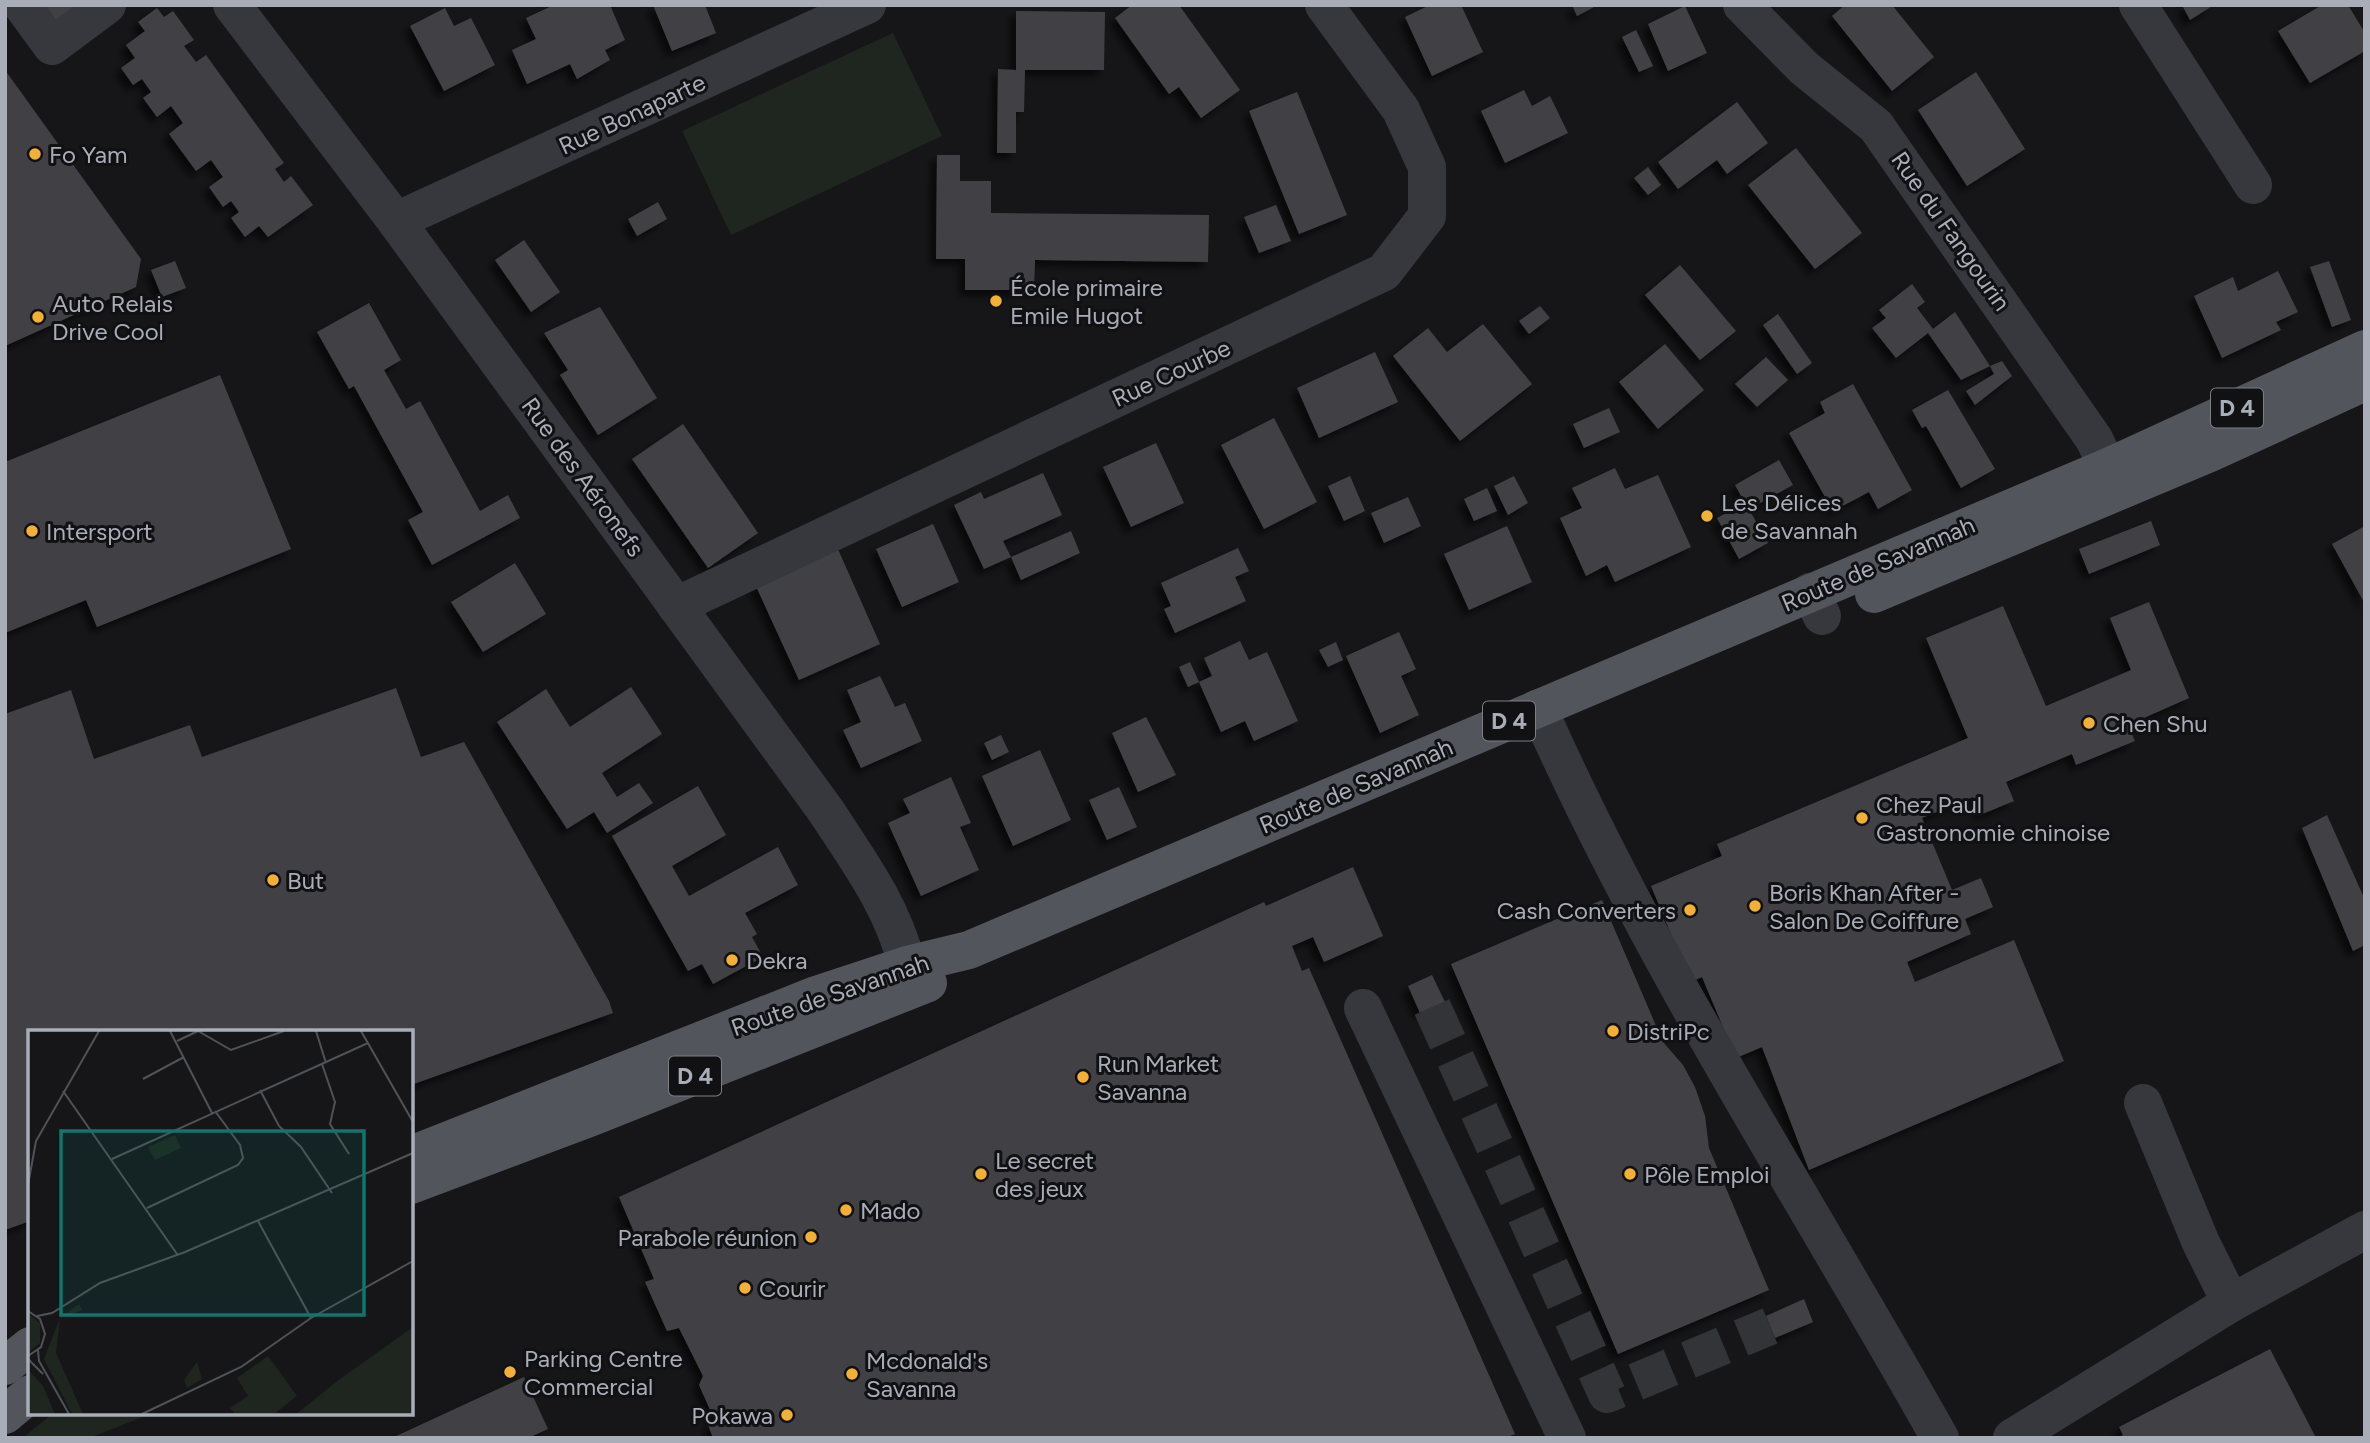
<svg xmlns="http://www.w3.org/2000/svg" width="2370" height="1443" font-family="Figtree,sans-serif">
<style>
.green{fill:#1e261f}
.building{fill:#404145;filter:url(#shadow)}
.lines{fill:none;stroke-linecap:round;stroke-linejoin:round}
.minor-tunnel{stroke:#333438;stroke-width:38;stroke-dasharray:38 19;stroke-linecap:butt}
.minor{stroke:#37383d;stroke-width:38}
.major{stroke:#53555c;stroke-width:38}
.poi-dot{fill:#f2b134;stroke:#111113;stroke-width:2.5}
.labels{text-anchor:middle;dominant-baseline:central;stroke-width:6;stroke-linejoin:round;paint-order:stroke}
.shield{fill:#111113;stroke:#7b7e86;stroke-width:2}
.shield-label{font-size:23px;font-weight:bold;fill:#a8adb8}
.street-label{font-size:24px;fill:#a8adb8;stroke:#111113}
.poi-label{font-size:24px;fill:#a8adb8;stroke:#111113;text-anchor:start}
.inset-road{fill:none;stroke:#505258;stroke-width:2}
.view{fill:#0f766e;fill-opacity:0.15;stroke:#0f766e;stroke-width:3.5}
.inset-edge{fill:none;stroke:#a8adb8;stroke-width:3.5}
</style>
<defs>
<filter id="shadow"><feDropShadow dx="-6" dy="6" stdDeviation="3.5" flood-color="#0009"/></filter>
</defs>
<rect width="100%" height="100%" fill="#161618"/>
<g class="green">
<polygon points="893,33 942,136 731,235 682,131"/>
<polygon points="53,1413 153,1413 89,1438 23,1438"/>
</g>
<g class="building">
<polygon points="42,5 86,5 57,26"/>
<polygon points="554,5 610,5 625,40 605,50 610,60 577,79 570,64 527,84 512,50 536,39 526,18"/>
<polygon points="653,5 705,5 716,33 672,51"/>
<polygon points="1132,5 1179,5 1240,90 1201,118 1179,87 1169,94 1115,18"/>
<polygon points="1430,5 1461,5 1483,52 1432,76 1405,17"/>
<polygon points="1572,5 1598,5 1577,16"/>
<polygon points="1845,5 1892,5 1934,57 1892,91 1832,16"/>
<polygon points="2182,5 2214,5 2190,20"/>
<polygon points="2322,5 2348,5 2365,33 2365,51 2310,83 2278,31"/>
<polygon points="1685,6 1707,53 1668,71 1648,24"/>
<polygon points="157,8 164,17 173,11 194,40 184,46 196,62 206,55 284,163 275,169 284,182 291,176 313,205 268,237 259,226 245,237 231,218 239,212 231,201 223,207 209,187 223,177 211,160 196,171 169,134 183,123 171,106 157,117 143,98 151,92 142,79 133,85 121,68 135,58 126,45 145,31 138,22"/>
<polygon points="445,8 454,26 471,18 495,65 444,91 410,26"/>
<polygon points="1016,11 1105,12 1104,70 1025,70 1024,112 1016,112 1016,153 997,153 998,69 1016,70"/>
<polygon points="1636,30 1653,66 1639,72 1622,37"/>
<polygon points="5,70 141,259 136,287 5,346"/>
<polygon points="1976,72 2025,149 1967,186 1918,110"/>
<polygon points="1524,90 1532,106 1550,96 1568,133 1505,163 1481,111"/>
<polygon points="1297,92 1347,215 1299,234 1249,111"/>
<polygon points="1737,102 1768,143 1727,174 1717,160 1678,189 1658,162"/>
<polygon points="1796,148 1862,233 1815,269 1748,185"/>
<polygon points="937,155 960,155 960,181 991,181 991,213 1209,215 1208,262 1035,260 1034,290 965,290 965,259 936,259"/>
<polygon points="1648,167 1661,185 1648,195 1634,178"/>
<polygon points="658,202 667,219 637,236 628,219"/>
<polygon points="1276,205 1291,241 1259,253 1244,217"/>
<polygon points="524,240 560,292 531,312 495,260"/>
<polygon points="175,261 186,288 162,297 151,270"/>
<polygon points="2329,261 2351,320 2332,327 2310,267"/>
<polygon points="1680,265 1736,331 1700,360 1645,295"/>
<polygon points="2278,271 2298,312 2276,322 2281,330 2222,358 2194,296 2233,277 2238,291"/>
<polygon points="1912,284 1925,302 1917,308 1933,329 1955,312 1990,366 1961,380 1928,333 1896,358 1872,328 1886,318 1879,310"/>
<polygon points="369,303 401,360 384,370 406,409 420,401 480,511 508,495 520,518 432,565 408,520 423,512 354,386 349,389 317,332"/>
<polygon points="1540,306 1550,318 1529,334 1519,321"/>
<polygon points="600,307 657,398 598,435 560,375 568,370 544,333"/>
<polygon points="1778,314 1812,363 1797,374 1763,325"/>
<polygon points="1483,324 1532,384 1460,441 1393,356 1428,328 1447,352"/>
<polygon points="1665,344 1704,390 1658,429 1619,382"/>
<polygon points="1375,352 1398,402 1319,438 1297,388"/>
<polygon points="1766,357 1788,380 1757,407 1735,384"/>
<polygon points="2002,361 2012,376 1975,405 1966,391 1994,374 1990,366"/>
<polygon points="220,375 291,549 97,627 86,600 5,633 5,462"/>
<polygon points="1853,384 1912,490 1878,509 1869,492 1833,511 1789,433 1825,413 1820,402"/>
<polygon points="1948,390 1995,469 1961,488 1926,426 1922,428 1912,410"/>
<polygon points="1609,408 1620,432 1584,448 1573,424"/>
<polygon points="1274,418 1317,502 1264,529 1221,445"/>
<polygon points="683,424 758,533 708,568 632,459"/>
<polygon points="1156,443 1184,503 1131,527 1103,467"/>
<polygon points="1779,460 1793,485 1749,509 1768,543 1739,559 1717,518 1745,503 1735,485"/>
<polygon points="1615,468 1625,489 1658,475 1691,547 1615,582 1607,565 1586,576 1560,518 1582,508 1572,488"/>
<polygon points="1043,473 1062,515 1003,541 1011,557 984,569 954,505 981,492 984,499"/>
<polygon points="1350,476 1365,511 1344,521 1328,486"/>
<polygon points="1514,476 1528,503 1508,515 1494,486"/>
<polygon points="1487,488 1497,511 1474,521 1464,499"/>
<polygon points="1408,497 1421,526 1384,543 1371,513"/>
<polygon points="2151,521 2160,545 2089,574 2079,549"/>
<polygon points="933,524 959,582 902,607 876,549"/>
<polygon points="1507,526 1532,582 1469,610 1444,554"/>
<polygon points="2365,526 2365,604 2332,544"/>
<polygon points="1071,531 1080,553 1021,580 1011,557"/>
<polygon points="837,547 880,644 799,680 755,584"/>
<polygon points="1238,548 1249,571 1235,577 1246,601 1175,633 1164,609 1171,606 1161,583"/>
<polygon points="515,563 546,614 483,652 451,602"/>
<polygon points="2149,602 2189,698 2128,725 2135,741 2076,765 2072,754 2006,782 2014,801 1980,815 1973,797 1922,818 1952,890 1981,878 1993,907 1965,919 1971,934 1907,962 1915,982 2014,940 2064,1061 1809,1170 1762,1047 1736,1058 1702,977 1691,982 1651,886 1722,856 1717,844 1968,738 1926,638 2003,606 2046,706 2131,670 2110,618"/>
<polygon points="1399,632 1416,669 1401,676 1419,715 1380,733 1346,656"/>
<polygon points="1240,641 1249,660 1267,652 1298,721 1254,741 1245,721 1221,732 1199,682 1212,676 1204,658"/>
<polygon points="1336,642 1343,660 1328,667 1319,650"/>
<polygon points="1190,662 1199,682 1188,687 1179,667"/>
<polygon points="880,676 895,707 905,703 922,741 861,768 843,730 861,722 847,690"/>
<polygon points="631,687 662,734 602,773 617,797 639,783 653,803 607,833 594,812 567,829 497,722 546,689 570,727"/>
<polygon points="396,688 421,757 464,742 609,1001 613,1013 411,1085 411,1032 30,1032 30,1221 5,1230 5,714 71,690 94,759 190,725 202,757"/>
<polygon points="1146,717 1176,775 1138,792 1112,733"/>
<polygon points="1001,735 1009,752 992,760 984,743"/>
<polygon points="1040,750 1071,820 1013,846 982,776"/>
<polygon points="951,777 971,823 960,827 979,870 921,896 888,823 910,813 903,799"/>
<polygon points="698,786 726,835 672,866 689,896 778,847 798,885 745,913 757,934 752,937 763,957 713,984 702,964 688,971 612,836"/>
<polygon points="1119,787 1137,827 1107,840 1089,800"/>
<polygon points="2327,815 2365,900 2365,945 2353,951 2302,828"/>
<polygon points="1353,867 1383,936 1324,962 1313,937 1292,946 1302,971 1309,968 1515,1434 1505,1438 713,1438 708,1425 716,1423 699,1385 703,1376 679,1328 667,1331 645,1282 654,1279 619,1197 1264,902 1266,906"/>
<polygon points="1602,900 1663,1042 1683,1065 1695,1087 1705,1116 1709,1148 1769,1290 1618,1354 1451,964"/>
<polygon points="1432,975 1445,1002 1420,1013 1408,986"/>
<polygon points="1804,1299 1813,1322 1775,1338 1766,1316"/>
<polygon points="2270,1349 2316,1438 2118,1438 2123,1435 2119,1427"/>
<polygon points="524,1377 548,1429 528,1438 392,1438"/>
</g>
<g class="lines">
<polyline class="minor-tunnel" points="1432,1007 1607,1394 1770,1326"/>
<g class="minor">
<polyline points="22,5 52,46 107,5"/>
<path d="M232 5 396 221 826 811C858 860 893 907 907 965"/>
<polyline points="1742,5 1804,68 1876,126 2094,439 2119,491"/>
<polyline points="2138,5 2253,185"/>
<polyline points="396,221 867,5"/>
<polyline points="1810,592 1822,616"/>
<polyline points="676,606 1384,272 1427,216 1427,167 1401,110 1324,5"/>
<path d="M1538 708C1651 963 1804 1196 1940 1438"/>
<polyline points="1363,1008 1567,1438"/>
<polyline points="2143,1103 2201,1243 2231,1303"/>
<polyline points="2012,1438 2231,1303 2365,1230"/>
</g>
<g class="major">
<polyline points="1874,594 2210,453 2365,382"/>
<polyline points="411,1155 816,995 907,965 969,950 2108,467 2365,349"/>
<polyline points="411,1185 592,1117 928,983"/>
<polyline points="5,1366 30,1346"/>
<polyline points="5,1415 30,1394"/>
</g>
</g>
<g class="poi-dot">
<circle cx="35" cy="154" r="7"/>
<circle cx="996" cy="301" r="7"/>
<circle cx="38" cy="317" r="7"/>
<circle cx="1707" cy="516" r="7"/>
<circle cx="32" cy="531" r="7"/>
<circle cx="2089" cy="723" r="7"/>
<circle cx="1862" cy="818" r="7"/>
<circle cx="273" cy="880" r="7"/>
<circle cx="1755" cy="906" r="7"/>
<circle cx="1690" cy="910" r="7"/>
<circle cx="732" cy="960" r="7"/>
<circle cx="1613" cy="1031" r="7"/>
<circle cx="1083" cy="1077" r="7"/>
<circle cx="981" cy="1174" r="7"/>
<circle cx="1630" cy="1174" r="7"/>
<circle cx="846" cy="1210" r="7"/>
<circle cx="811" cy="1237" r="7"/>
<circle cx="745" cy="1288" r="7"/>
<circle cx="510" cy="1372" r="7"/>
<circle cx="852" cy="1374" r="7"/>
<circle cx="787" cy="1415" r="7"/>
</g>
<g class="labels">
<g class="shield">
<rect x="2211" y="388.5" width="52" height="39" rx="5"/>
<rect x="1483" y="701.5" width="52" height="39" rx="5"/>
<rect x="669" y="1056.5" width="52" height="39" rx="5"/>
</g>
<g class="shield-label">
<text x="2237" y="408">D 4</text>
<text x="1509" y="721">D 4</text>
<text x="695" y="1076">D 4</text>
</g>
<g class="street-label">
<text transform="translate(632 114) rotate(-25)">Rue Bonaparte</text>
<text transform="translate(1951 231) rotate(55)">Rue du Fangourin</text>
<text transform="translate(1171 373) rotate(-25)">Rue Courbe</text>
<text transform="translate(583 477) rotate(54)">Rue des Aéronefs</text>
<text transform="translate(1878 564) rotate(-23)">Route de Savannah</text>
<text transform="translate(1356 786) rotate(-23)">Route de Savannah</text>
<text transform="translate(830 995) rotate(-19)">Route de Savannah</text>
</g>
<g class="poi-label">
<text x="49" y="154">Fo Yam</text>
<text x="1010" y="287">École primaire<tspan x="1010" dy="28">Emile Hugot</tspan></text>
<text x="52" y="303">Auto Relais<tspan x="52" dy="28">Drive Cool</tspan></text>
<text x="1721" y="502">Les Délices<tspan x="1721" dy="28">de Savannah</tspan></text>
<text x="46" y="531">Intersport</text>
<text x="2103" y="723">Chen Shu</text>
<text x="1876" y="804">Chez Paul<tspan x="1876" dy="28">Gastronomie chinoise</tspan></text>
<text x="287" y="880">But</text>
<text x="1769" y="892">Boris Khan After -<tspan x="1769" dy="28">Salon De Coiffure</tspan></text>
<text x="1676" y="910" text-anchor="end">Cash Converters</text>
<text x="746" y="960">Dekra</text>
<text x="1627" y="1031">DistriPc</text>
<text x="1097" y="1063">Run Market<tspan x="1097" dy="28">Savanna</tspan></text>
<text x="995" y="1160">Le secret<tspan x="995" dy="28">des jeux</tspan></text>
<text x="1644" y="1174">Pôle Emploi</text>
<text x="860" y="1210">Mado</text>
<text x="797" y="1237" text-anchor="end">Parabole réunion</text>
<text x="759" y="1288">Courir</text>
<text x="524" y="1358">Parking Centre<tspan x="524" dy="28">Commercial</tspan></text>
<text x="866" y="1360">Mcdonald's<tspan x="866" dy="28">Savanna</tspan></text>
<text x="773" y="1415" text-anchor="end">Pokawa</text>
</g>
</g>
<g transform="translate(28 1030)">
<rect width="385" height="385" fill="#161618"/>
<path d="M147 105 153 118 127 130 120 117ZM51 274 54 280 32 289 28 323 55 384H44L16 329 32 288ZM0 283 12 293V313L0 323ZM385 297V384H268L312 349ZM240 326 269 366 246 384H207L202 378 220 366 209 348ZM169 332 174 349 159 358 156 350ZM0 339 15 356 27 384H0Z" fill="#1e261f"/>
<path class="inset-road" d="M142 1 184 83M170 1 203 20 256 1M288 1 298 33M333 1 385 92M149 11 170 1M294 34 307 72 302 94 321 124M115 49 156 27M232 60 251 96 273 117 304 163M35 61 149 224M84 129 340 13M0 155 8 111 71 1M119 178 210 135 215 128 212 115 187 81M230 191 283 288M0 281 12 289 17 304 13 317 0 326M9 286 24 283 72 253 157 222 385 123M10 320 11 331 41 384M0 329 15 344M114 384 213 337 283 288 385 231"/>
<path class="view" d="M33 101H336V285H33Z"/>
<rect width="385" height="385" class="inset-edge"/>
</g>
<rect width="2370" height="1443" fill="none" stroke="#a8adb8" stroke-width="14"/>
</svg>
